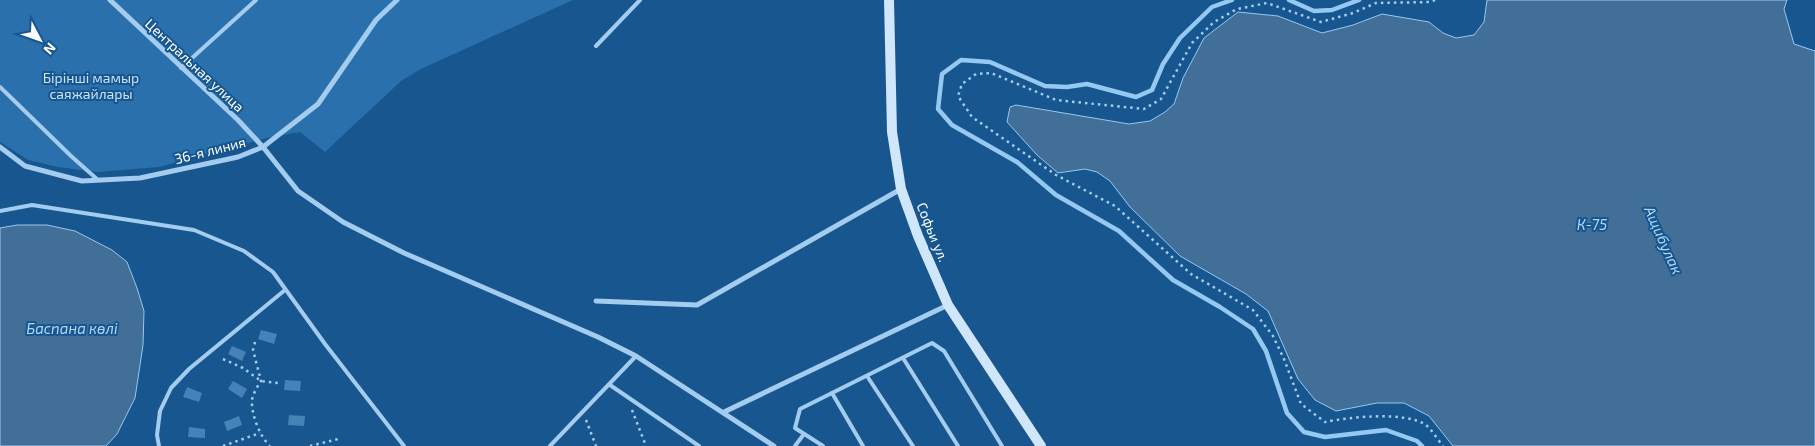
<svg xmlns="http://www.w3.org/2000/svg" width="1815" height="446" font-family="'Exo 2',sans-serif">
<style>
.green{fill:#2970ad}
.water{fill:#426f97;stroke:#95c9f2}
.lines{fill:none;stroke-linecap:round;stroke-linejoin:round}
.stream{stroke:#95c9f2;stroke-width:4.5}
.building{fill:#4482b8}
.path{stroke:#a3ccef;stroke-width:2.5;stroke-dasharray:2.5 4;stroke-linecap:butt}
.lane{stroke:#a3ccef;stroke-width:4}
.street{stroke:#a3ccef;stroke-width:5}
.secondary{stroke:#d0e6fb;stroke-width:10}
.labels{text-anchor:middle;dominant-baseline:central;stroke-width:4;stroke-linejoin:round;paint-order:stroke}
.street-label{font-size:14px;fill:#fff;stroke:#17568e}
.park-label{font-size:14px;fill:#c9e4fb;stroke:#17568e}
.water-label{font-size:15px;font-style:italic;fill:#afd6f6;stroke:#17568e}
</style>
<rect width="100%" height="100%" fill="#17568e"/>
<polygon class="green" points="0,0 573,0 421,69 401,81 325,152 300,132 267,138 159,167 97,172 58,167 28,160 0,142"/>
<g class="water">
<polygon points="1487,0 1787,0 1784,9 1794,44 1815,51 1815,446 1453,446 1429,416 1404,403 1377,403 1336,411 1315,400 1298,379 1268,311 1246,294 1180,256 1130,207 1110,181 1097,172 1085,169 1058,173 1037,155 1007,122 1010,107 1016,105 1129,124 1150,121 1165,112 1174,104 1183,78 1204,38 1238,12 1278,16 1322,33 1353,25 1382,14 1429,22 1443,33 1456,38 1474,35 1484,22"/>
<polygon points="17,225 47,225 75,231 112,250 127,262 137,288 144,311 143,345 135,398 117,434 106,446 0,446 0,228"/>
</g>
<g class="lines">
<g class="stream">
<polyline points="1232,0 1212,7 1180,38 1163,64 1152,90 1136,97 1087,84 1067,87 1045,86 990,62 961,60 942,74 938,109 952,125 1017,162 1056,195 1119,231 1173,280 1220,307 1253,329 1266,351 1287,413 1304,432 1325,437 1386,430 1417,441 1422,446"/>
<polyline points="1289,0 1314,11 1332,10 1359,0"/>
</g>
</g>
<g class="building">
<polygon points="261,330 277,334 274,344 258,339"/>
<polygon points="232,346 246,352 242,361 228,354"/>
<polygon points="285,380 301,381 300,391 284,390"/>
<polygon points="233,381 247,389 242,398 228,389"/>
<polygon points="187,387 202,393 199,402 183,397"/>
<polygon points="289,415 305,416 304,426 288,425"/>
<polygon points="239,416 242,425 227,431 224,422"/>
<polygon points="189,427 205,429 205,438 188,437"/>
</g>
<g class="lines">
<g class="path">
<path d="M1435 0 1430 2 1376 3 1353 13 1321 22 1267 3 1237 9 1214 22 1192 43 1161 99 1144 109 1056 100 991 73 976 74 962 84 958 96 972 117 1056 175 1115 206 1191 274 1253 310 1273 336 1284 359 1301 404 1325 422C1349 417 1405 411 1426 425 1432 430 1438 440 1443 446"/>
<path d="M255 342 253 350 261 381C257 387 253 394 252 400 251 414 260 437 270 446"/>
<polyline points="223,359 243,368 261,381 278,383"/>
<polyline points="632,410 646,446"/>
<polyline points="586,420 596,446"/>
<polyline points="223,446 260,433"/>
<polyline points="310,446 338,439"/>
</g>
<g class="lane">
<polyline points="596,46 640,0"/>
<polyline points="181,68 256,0"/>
<polyline points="0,87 71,156 98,180"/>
<polyline points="0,211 32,205 194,230 244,251 273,272 325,344 404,446"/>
<polyline points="903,358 958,446"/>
<polyline points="867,376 913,446"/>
<polyline points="610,385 699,446"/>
<polyline points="832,393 863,446"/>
<polyline points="159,446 157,435 160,411 171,388 189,369 285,290"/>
<polyline points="550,446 636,356"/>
<polyline points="795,446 804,434"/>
<polyline points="823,446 795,428 800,409 932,343 944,351 1002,446"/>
</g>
<g class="street">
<polyline points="110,0 238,120 263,147 298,191 343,222 404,253 598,337 636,356 774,446"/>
<polyline points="0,147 25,166 82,181 140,178 238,157 263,147 318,104 376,20 397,0"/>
<polyline points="596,301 697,305 901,189"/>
<polyline points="724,412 948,305"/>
</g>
<polyline class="secondary" points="889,0 892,132 901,189 918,236 948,305 1041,446"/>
</g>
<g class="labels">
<g class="street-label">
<text transform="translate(195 65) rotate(43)">Центральная улица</text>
<text transform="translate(210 150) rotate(-14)">36-я линия</text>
<text transform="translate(933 232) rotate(68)">Софьи ул.</text>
</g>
<g class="park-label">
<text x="91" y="77">Бірінші мамыр<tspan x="91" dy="16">саяжайлары</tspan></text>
</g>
<g class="water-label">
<text x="1592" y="224">К-75</text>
<text transform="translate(1664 240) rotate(66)">Ащибулак</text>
<text x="72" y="328">Баспана көлі</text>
</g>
</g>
<g transform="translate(40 40) rotate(131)" stroke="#17568e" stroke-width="4" paint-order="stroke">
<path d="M0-4L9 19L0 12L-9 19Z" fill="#ffffff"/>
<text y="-8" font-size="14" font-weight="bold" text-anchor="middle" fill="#ffffff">N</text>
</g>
</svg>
